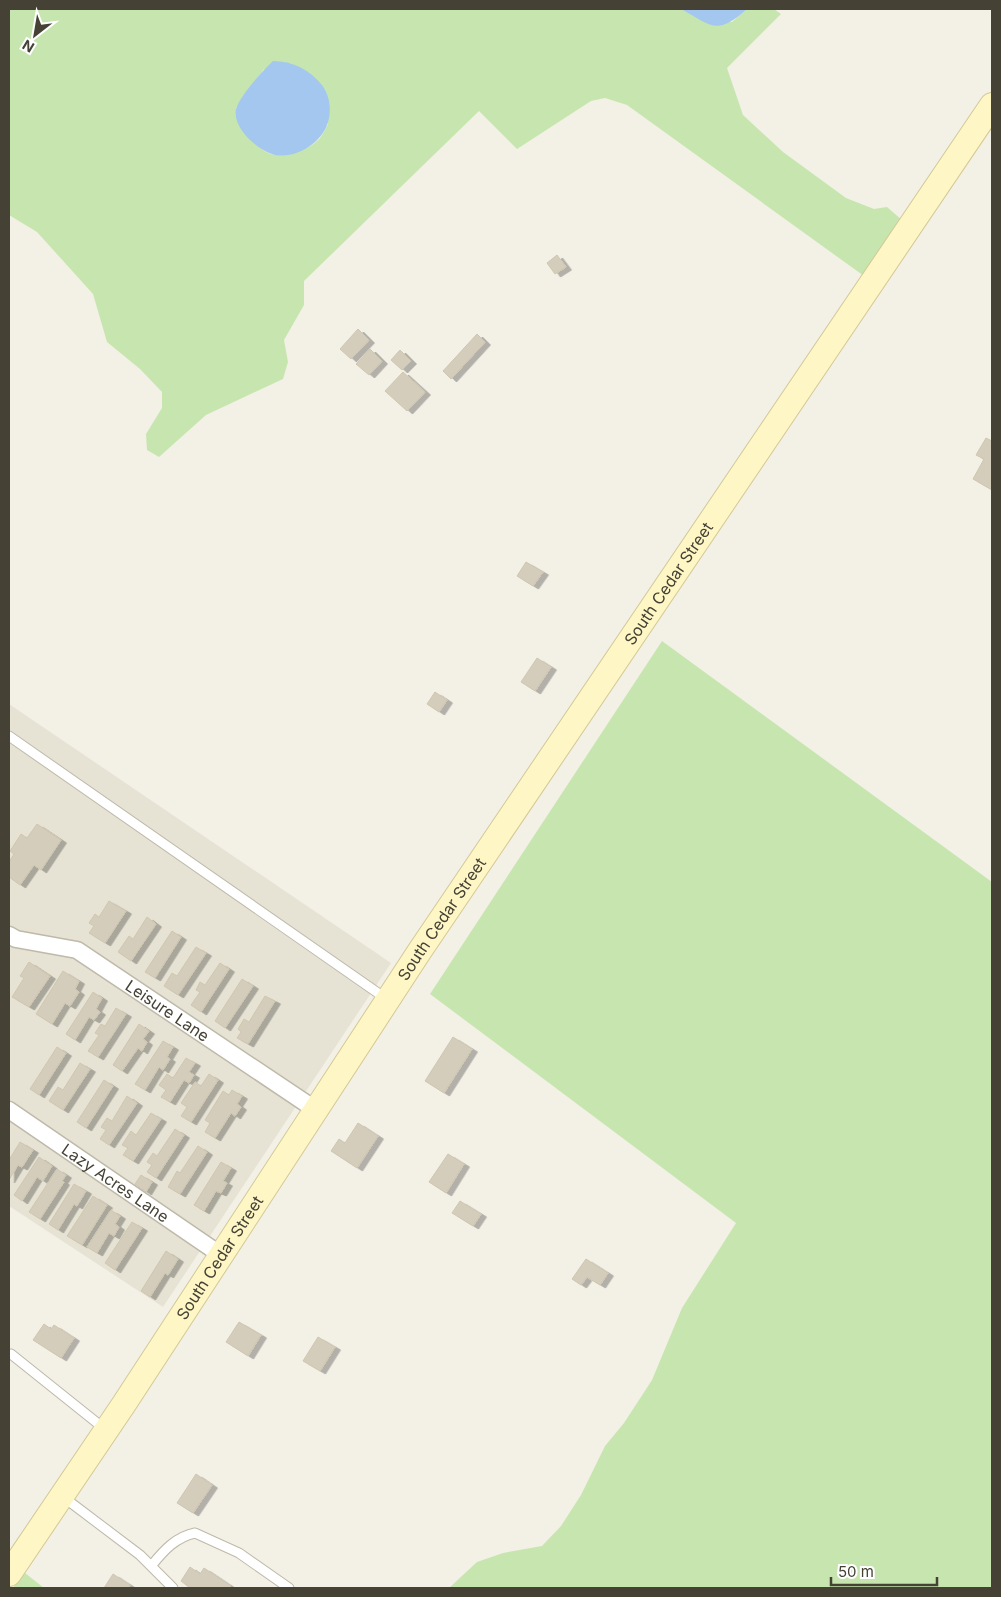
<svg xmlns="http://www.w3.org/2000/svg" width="1001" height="1597" font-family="Inter,sans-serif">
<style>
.residential{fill:#e7e3d4}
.green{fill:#c7e6af;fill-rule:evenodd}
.water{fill:#a3c7ef}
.building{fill:#d4cdbb;stroke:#cfc6af;filter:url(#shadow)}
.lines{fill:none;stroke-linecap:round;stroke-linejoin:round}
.lane-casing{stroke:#beb9a9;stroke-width:11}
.street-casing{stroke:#beb9a9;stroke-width:19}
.secondary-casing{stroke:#d2c996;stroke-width:26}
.lane{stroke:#fff;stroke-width:9}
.street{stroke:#fff;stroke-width:16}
.secondary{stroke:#fef7c5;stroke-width:24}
.labels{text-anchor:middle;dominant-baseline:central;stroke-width:4;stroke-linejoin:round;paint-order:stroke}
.street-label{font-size:16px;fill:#454135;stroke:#fff}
</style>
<defs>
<filter id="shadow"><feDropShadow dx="5.5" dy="3" stdDeviation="0" flood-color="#0004"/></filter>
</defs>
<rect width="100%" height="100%" fill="#f3f0e6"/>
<polygon class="residential" points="9,704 391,963 163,1307 9,1206"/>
<g class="green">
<path d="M9 9H681L691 14 732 22 747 9H774L781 14 727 68 743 115 783 152 846 198 874 209 887 207 902 220 864 276 627 105 605 98 591 101 517 149 479 111 304 281V305L284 340 288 362 283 379 206 415 159 457 147 450 146 434 162 408V392L140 369 107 342 93 294 37 232 9 215ZM264 69 328 124C325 129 323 134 320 138 309 151 278 162 263 150 251 141 244 121 236 108Z"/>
<polygon points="662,641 992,882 992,1588 449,1588 477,1562 503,1553 542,1546 561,1526 581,1495 605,1446 624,1423 652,1380 682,1308 736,1223 430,994"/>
<polygon points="25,1573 44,1588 13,1588"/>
</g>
<g class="water">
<path d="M681 9H747C717 36 712 26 681 9Z"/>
<path d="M273 61C292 61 309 69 322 85 329 95 331 106 329 118 325 141 298 159 275 155 258 151 232 128 236 109 239 97 263 70 273 61Z"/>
</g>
<g class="building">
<polygon points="557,255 566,267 555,274 547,263"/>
<polygon points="358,329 369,340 351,359 340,349"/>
<polygon points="477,334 485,342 451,379 443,371"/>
<polygon points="370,349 382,361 369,375 356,364"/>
<polygon points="400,350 411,361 402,370 391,360"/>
<polygon points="403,372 425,392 407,411 385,391"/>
<polygon points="986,438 992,441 992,490 973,479 984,459 976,455"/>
<polygon points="526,562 543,572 533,586 517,576"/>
<polygon points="537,658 551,667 535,691 521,682"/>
<polygon points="435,692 447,700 439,712 427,704"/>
<polygon points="37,824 61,840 41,870 34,865 20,885 9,877 9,862 14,854 10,851 21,834 27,838"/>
<polygon points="109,901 126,911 105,943 89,933 94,926 89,923 95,914 99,917"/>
<polygon points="147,917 156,924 131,961 118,952 129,936 133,939"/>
<polygon points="172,931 181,937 155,978 145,972"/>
<polygon points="196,947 206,953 178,995 164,986 172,973 177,976"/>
<polygon points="29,962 50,976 29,1007 12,997 24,978 20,976"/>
<polygon points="220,963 229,969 201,1012 191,1005 200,992 196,990 200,982 205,985"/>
<polygon points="63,971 79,981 75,989 79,992 70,1006 65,1003 52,1024 36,1014"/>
<polygon points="242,979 253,986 225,1028 215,1021"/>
<polygon points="93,992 102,998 96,1009 100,1012 94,1020 89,1017 75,1040 66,1034"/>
<polygon points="265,996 275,1001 248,1044 237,1038 241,1032 238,1029 244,1019 249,1022"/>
<polygon points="116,1008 126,1014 98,1057 88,1051 99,1035 95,1033 101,1024 105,1026"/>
<polygon points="139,1024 149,1031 143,1039 147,1042 142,1051 138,1048 122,1071 113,1065"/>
<polygon points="453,1037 472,1049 444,1093 425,1081"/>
<polygon points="163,1041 173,1047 167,1057 170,1059 163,1070 159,1067 145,1090 135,1084"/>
<polygon points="57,1047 66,1053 39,1095 30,1089"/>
<polygon points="186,1058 195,1063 189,1072 194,1075 189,1083 184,1080 170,1102 161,1097 166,1090 159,1085 167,1074 173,1078"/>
<polygon points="80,1063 90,1069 63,1110 49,1101 58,1087 63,1090"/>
<polygon points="209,1074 218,1080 191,1122 181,1116 187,1107 181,1103 195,1082 201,1086"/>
<polygon points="104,1080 113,1086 86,1128 77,1122"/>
<polygon points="232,1090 242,1096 237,1104 241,1107 235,1116 231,1113 215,1138 205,1132 210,1123 205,1120 223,1091 229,1095"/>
<polygon points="127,1096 137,1103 109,1145 100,1139 106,1130 101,1127 107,1118 112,1121"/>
<polygon points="151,1113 161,1119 133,1161 123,1155 128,1148 122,1145 131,1131 136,1135"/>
<polygon points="358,1123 378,1136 357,1168 331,1151 339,1139 345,1143"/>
<polygon points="175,1129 184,1135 156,1178 147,1172 152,1165 147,1162 153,1153 157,1156"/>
<polygon points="20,1142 33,1150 22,1167 18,1165 9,1180 9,1160"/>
<polygon points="198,1146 207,1152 180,1194 168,1187 177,1171 180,1173"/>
<polygon points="448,1154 464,1164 446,1193 429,1182"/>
<polygon points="39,1157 52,1166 43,1181 37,1177 22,1201 14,1195"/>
<polygon points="221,1162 231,1168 223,1181 227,1183 221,1193 216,1191 204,1211 194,1205"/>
<polygon points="57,1169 66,1175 62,1181 64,1182 40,1219 29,1212"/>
<polygon points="141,1175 152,1182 146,1192 135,1184"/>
<polygon points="74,1184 86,1191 77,1206 74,1204 58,1230 49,1224"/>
<polygon points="93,1196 107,1205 82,1245 67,1236"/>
<polygon points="460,1201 481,1214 473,1226 452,1213"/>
<polygon points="111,1210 120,1216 115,1224 119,1227 114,1236 109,1233 97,1253 87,1247"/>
<polygon points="132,1222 142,1228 115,1270 105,1263"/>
<polygon points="166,1251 178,1259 168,1275 165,1273 150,1297 141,1291"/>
<polygon points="586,1259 608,1273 600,1285 587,1277 581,1285 572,1279"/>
<polygon points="239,1322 261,1335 248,1356 226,1342"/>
<polygon points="44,1324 51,1329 54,1325 74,1338 61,1358 33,1340"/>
<polygon points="318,1337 335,1347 320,1371 303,1361"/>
<polygon points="196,1474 212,1485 193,1513 177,1503"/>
<polygon points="190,1567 200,1574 204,1568 231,1586 229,1588 190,1588 181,1581"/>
<polygon points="113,1574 130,1585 128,1588 104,1588"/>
</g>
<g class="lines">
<defs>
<g id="lane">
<polyline points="9,736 388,1000"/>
<polyline points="11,1354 106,1430"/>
<polyline points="62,1496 140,1555 173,1588"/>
<path d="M152 1565C164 1550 176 1537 195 1533L239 1553 289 1588"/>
</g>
<g id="street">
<path id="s1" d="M9 935 16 939 77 950 316 1110"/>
<path id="s2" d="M9 1110 221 1255"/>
</g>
<g id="secondary">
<path id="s3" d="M9 1574 124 1404 419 952 992 105"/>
</g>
</defs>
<use href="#lane" class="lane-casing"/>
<use href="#street" class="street-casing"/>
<use href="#secondary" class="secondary-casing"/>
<use href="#lane" class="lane"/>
<use href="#street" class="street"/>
<use href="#secondary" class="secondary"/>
</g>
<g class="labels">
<g class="street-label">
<text stroke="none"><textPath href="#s3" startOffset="1190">South Cedar Street</textPath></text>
<text stroke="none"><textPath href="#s3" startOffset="785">South Cedar Street</textPath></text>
<text stroke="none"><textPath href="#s1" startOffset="179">Leisure Lane</textPath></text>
<text stroke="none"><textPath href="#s2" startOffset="129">Lazy Acres Lane</textPath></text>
<text stroke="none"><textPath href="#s3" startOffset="380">South Cedar Street</textPath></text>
</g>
</g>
<rect width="1001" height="1597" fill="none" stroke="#454135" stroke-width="20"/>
<g transform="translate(35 35) rotate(211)" stroke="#ffffff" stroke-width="4" paint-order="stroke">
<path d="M0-4L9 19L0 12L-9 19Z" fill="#454135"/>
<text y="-8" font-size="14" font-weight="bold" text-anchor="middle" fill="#454135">N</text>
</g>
<path d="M831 1577v8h106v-8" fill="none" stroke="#454135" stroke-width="2.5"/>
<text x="838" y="1577" font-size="15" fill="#454135" stroke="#ffffff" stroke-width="4" paint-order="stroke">50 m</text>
</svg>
